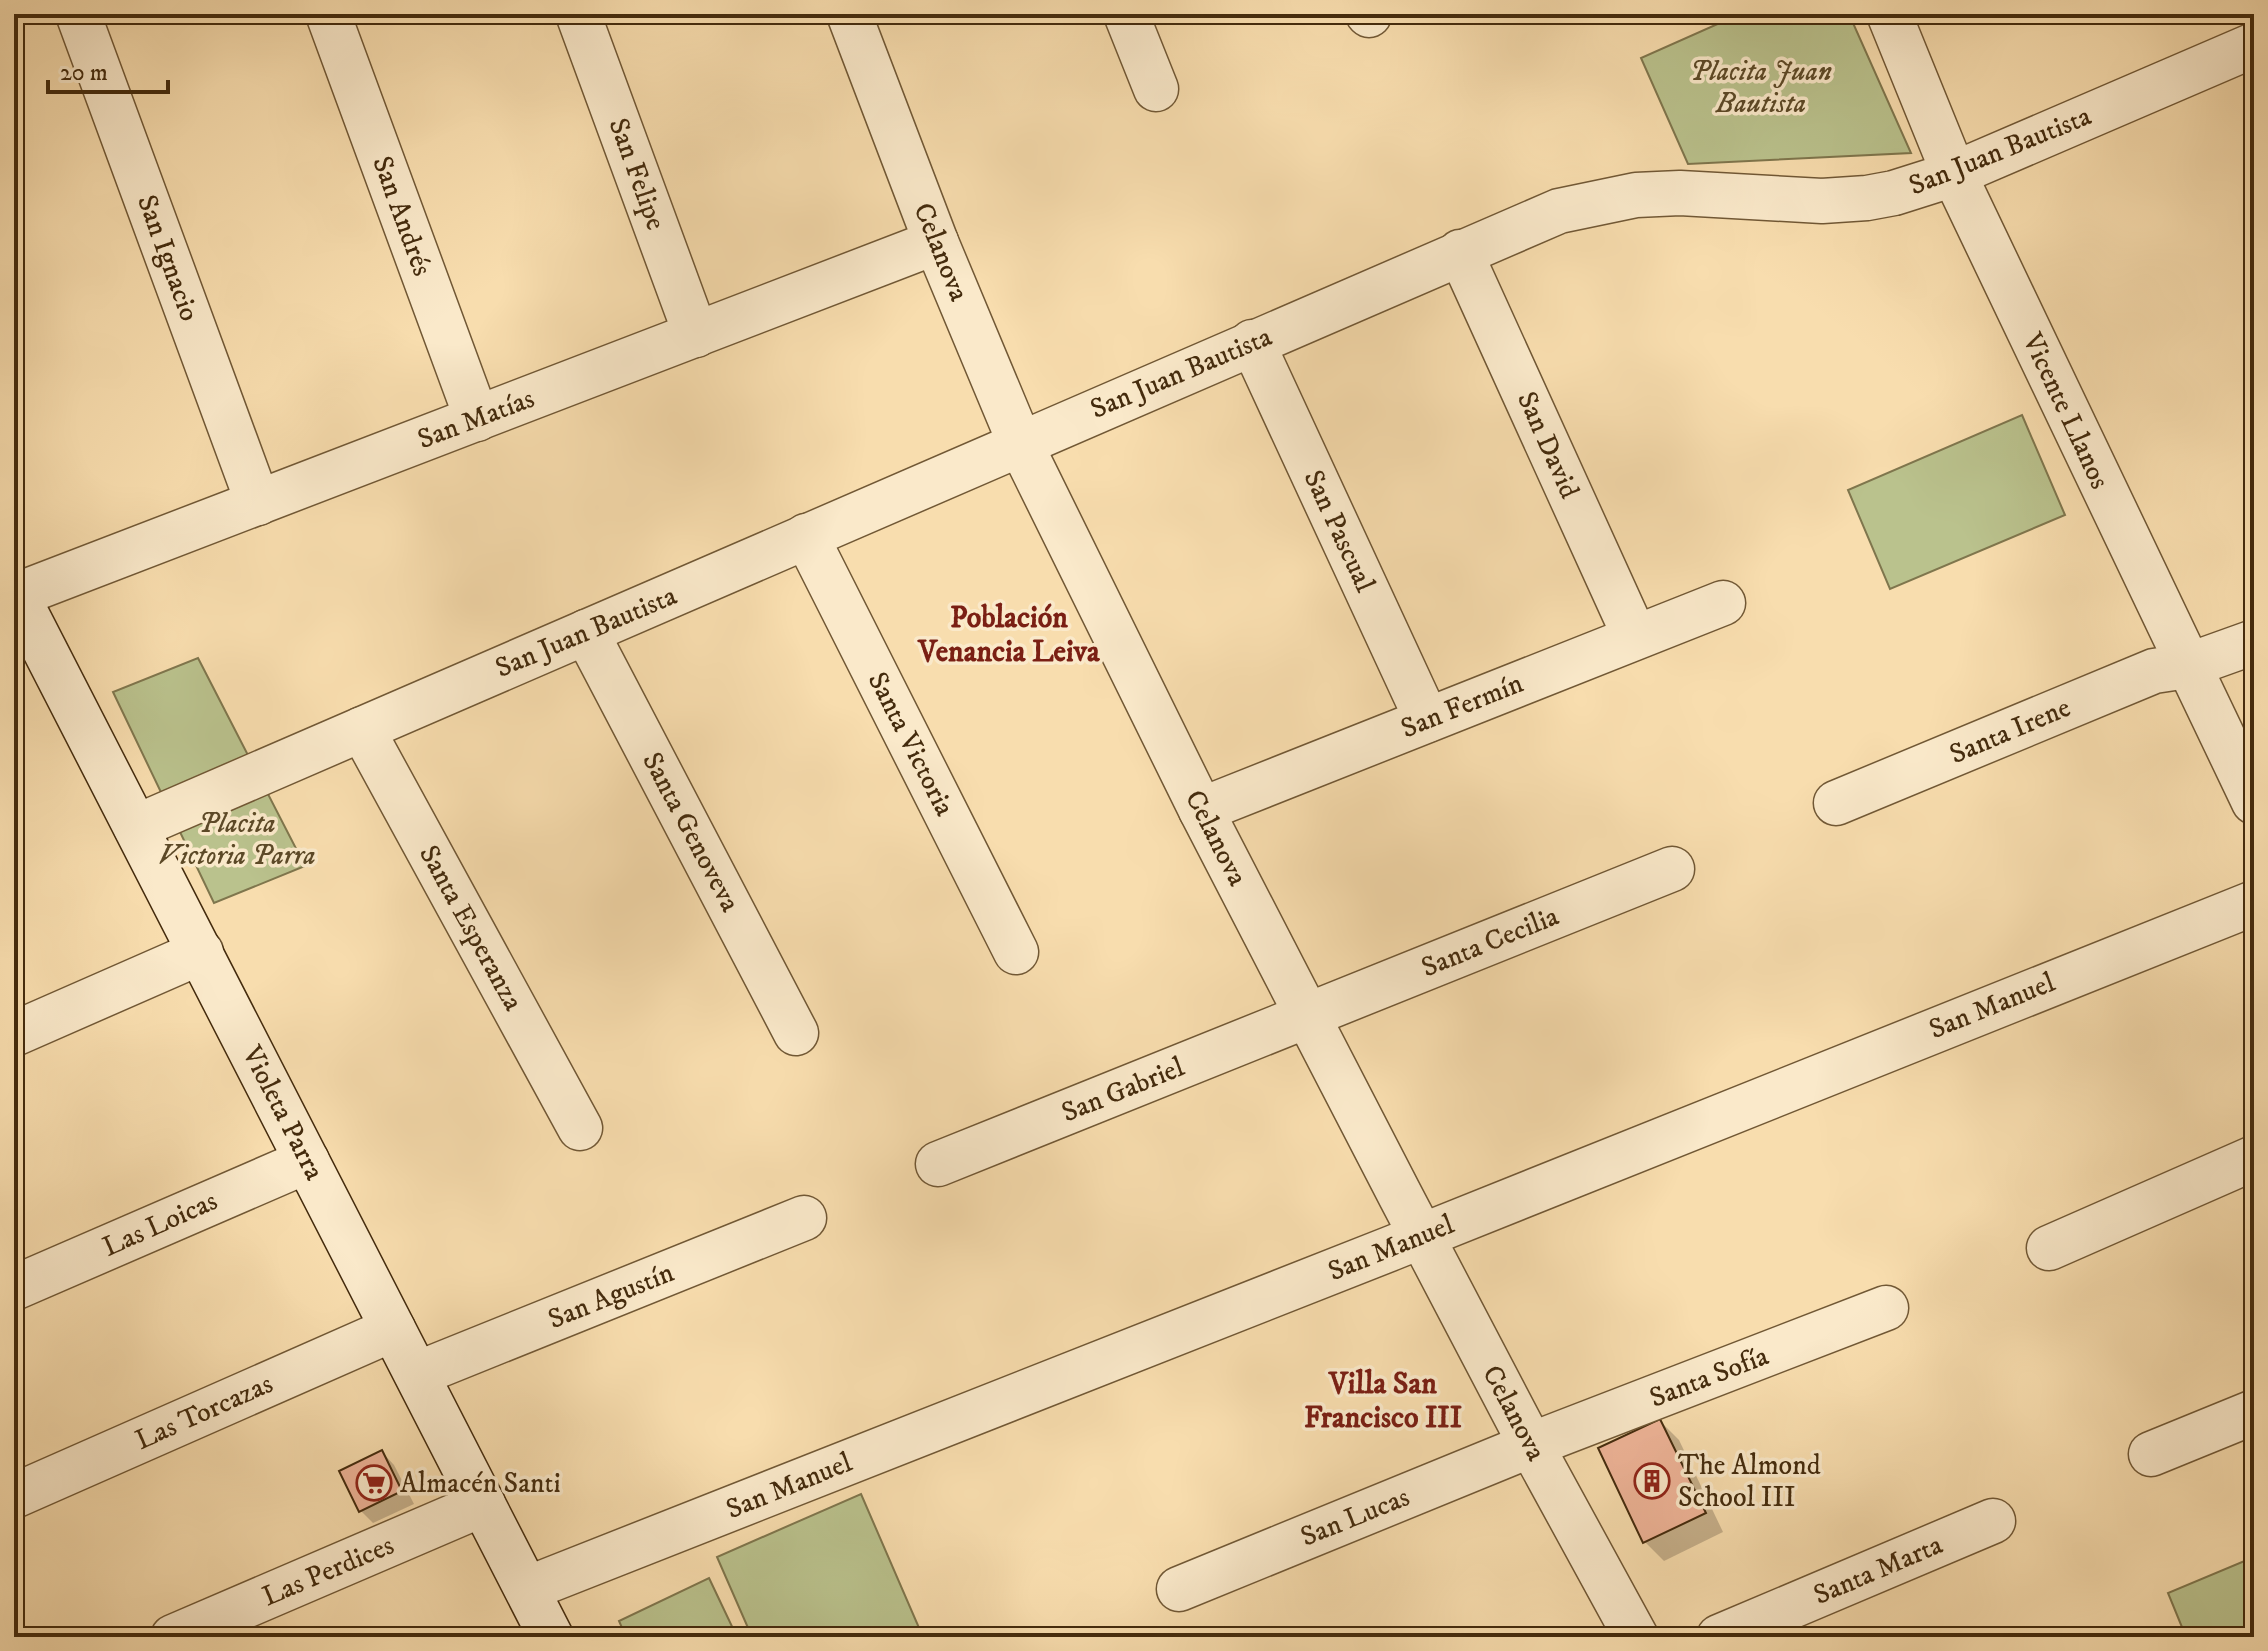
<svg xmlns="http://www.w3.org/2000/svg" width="2268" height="1651" font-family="'IM FELL DW Pica',serif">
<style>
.green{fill:#bac28d;stroke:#7f764d;stroke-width:2}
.shadow{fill:#0003}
.building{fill:#efb498;stroke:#442b0d;stroke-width:2}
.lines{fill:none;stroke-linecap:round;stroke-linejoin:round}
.street-casing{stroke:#715835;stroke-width:47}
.secondary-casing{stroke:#442b0d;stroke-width:47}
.street{stroke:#fae9ca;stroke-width:44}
.secondary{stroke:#fae9ca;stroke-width:44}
.labels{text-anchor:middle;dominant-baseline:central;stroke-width:7;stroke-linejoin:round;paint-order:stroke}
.park-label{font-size:28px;font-style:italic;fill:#5c4927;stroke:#fae9ca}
.street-label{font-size:28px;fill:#442b0d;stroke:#fae9ca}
.poi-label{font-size:28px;fill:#442b0d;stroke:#fae9ca;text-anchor:start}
.neighbourhood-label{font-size:30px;font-weight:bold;fill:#7a1f14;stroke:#fae9ca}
</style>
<rect width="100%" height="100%" fill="#f8ddae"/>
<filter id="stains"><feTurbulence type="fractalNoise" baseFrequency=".0025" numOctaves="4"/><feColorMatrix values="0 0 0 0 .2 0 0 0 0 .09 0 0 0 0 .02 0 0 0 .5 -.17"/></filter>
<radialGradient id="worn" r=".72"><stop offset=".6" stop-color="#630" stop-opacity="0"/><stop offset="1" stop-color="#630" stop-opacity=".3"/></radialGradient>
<g class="green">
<polygon points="1740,14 1849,14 1911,153 1688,164 1641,58"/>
<polygon points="2022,415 2065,515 1890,589 1848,490"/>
<polygon points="198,658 305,866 214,903 113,692"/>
<polygon points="861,1494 923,1637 752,1637 717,1557"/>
<polygon points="2254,1557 2254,1637 2186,1637 2168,1593"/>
<polygon points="709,1578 737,1637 626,1637 619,1621"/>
</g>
<g class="shadow">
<polygon points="1660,1421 1679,1440 1723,1532 1664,1561 1645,1542"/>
<polygon points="382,1452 394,1465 414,1504 373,1523 361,1511"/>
</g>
<g class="building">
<polygon points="1660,1419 1706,1513 1643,1543 1598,1448"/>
<polygon points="382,1450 402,1491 359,1512 339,1471"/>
</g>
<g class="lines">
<defs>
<g id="street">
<polyline points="78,14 258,503"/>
<polyline points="328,14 477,419"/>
<polyline points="578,14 696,335"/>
<polyline points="849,14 936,242 1020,443 1201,810 1400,1195 1531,1445 1636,1637"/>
<polyline points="1126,14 1156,89"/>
<polyline points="1368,14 1369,15"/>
<polyline points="1889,14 1954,174 2254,802"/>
<polyline points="1460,252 1635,637"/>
<polyline points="1252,342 1427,720"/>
<polyline points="806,536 1016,952"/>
<polyline points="17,595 936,242"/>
<polyline points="586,632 796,1033"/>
<polyline points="362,729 580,1128"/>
<polyline points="1836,803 2154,671 2187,666 2254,642"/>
<polyline points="1201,810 1723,603"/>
<polyline points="136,827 1559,211 1636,195 1680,193 1822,201 1867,198 1894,193 1954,174 2254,45"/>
<polyline points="14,1034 201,952"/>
<polyline points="938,1164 1672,869"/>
<polyline points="2049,1248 2254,1158"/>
<polyline points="14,1288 307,1161"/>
<polyline points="417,1374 804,1218"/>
<polyline points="2151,1454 2254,1412"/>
<polyline points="14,1496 393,1329"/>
<polyline points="527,1589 1392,1248 2254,903"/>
<polyline points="1179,1589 1531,1445 1886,1308"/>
<polyline points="173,1637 483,1504"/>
<polyline points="1719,1637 1993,1521"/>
</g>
<polyline id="secondary" points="14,590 551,1637"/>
</defs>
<use href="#street" class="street-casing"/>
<use href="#secondary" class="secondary-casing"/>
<use href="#street" class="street"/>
<use href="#secondary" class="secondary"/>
</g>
<defs>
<symbol id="building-ring" viewBox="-11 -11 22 22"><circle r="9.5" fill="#fae9ca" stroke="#8f2418" stroke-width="1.5"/><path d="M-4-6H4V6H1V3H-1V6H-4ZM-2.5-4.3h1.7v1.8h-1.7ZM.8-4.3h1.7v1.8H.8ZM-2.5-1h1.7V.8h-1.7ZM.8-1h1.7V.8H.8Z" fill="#8f2418"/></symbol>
<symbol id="supermarket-ring" viewBox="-11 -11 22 22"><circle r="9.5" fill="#fae9ca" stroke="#8f2418" stroke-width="1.5"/><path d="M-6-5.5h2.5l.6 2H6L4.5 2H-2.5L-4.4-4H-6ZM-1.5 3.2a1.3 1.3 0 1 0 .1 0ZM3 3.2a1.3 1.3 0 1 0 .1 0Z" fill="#8f2418"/></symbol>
</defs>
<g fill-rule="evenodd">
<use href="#building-ring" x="1632" y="1461" width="40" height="40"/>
<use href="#supermarket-ring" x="354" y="1463" width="40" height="40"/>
</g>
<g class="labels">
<g class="park-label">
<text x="1761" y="71">Placita Juan<tspan x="1761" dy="32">Bautista</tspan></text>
<text x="237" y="823">Placita<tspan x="237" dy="32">Victoria Parra</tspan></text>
</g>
<g class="street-label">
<text transform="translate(2000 151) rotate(-22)">San Juan Bautista</text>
<text transform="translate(637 174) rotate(70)">San Felipe</text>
<text transform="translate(402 216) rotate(70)">San Andrés</text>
<text transform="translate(941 252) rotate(68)">Celanova</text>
<text transform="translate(168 258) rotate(70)">San Ignacio</text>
<text transform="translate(1181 373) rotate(-23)">San Juan Bautista</text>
<text transform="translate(2066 411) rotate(65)">Vicente Llanos</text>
<text transform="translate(476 419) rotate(-21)">San Matías</text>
<text transform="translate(1548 445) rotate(66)">San David</text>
<text transform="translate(1339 531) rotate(65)">San Pascual</text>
<text transform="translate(586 632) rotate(-23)">San Juan Bautista</text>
<text transform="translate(1462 706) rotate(-22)">San Fermín</text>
<text transform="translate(2010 731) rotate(-23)">Santa Irene</text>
<text transform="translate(911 744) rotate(63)">Santa Victoria</text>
<text transform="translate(691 832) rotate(62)">Santa Genoveva</text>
<text transform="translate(1216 838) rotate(63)">Celanova</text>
<text transform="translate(471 928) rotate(61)">Santa Esperanza</text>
<text transform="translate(1490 942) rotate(-22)">Santa Cecilia</text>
<text transform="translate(1992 1006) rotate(-22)">San Manuel</text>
<text transform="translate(1123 1090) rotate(-22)">San Gabriel</text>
<text transform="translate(283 1113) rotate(63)">Violeta Parra</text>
<text transform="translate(160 1224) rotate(-24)">Las Loicas</text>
<text transform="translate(1391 1248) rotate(-22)">San Manuel</text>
<text transform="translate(611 1296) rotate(-22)">San Agustín</text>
<text transform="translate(1709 1377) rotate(-21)">Santa Sofía</text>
<text transform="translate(204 1412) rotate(-24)">Las Torcazas</text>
<text transform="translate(1514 1413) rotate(62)">Celanova</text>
<text transform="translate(789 1486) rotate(-22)">San Manuel</text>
<text transform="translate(1355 1517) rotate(-22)">San Lucas</text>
<text transform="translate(1878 1570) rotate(-23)">Santa Marta</text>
<text transform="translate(328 1571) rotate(-23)">Las Perdices</text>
</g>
<g class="poi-label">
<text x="1678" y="1465">The Almond<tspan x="1678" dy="32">School III</tspan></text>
<text x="400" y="1483">Almacén Santi</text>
</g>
<g class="neighbourhood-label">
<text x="1009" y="618">Población<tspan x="1009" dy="34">Venancia Leiva</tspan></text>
<text x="1383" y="1384">Villa San<tspan x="1383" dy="34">Francisco III</tspan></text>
</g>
</g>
<rect width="2268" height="1651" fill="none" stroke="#f8ddae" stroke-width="48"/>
<rect x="16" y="16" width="2236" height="1619" fill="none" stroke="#442b0d" stroke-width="4"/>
<rect x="24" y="24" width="2220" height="1603" fill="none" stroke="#442b0d" stroke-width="2"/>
<path d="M48 80v12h120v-12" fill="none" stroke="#442b0d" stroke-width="4"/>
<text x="60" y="80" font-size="24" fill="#442b0d" stroke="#fae9ca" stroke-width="6" paint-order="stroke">20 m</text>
<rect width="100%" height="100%" filter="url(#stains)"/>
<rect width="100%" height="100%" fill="url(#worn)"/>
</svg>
